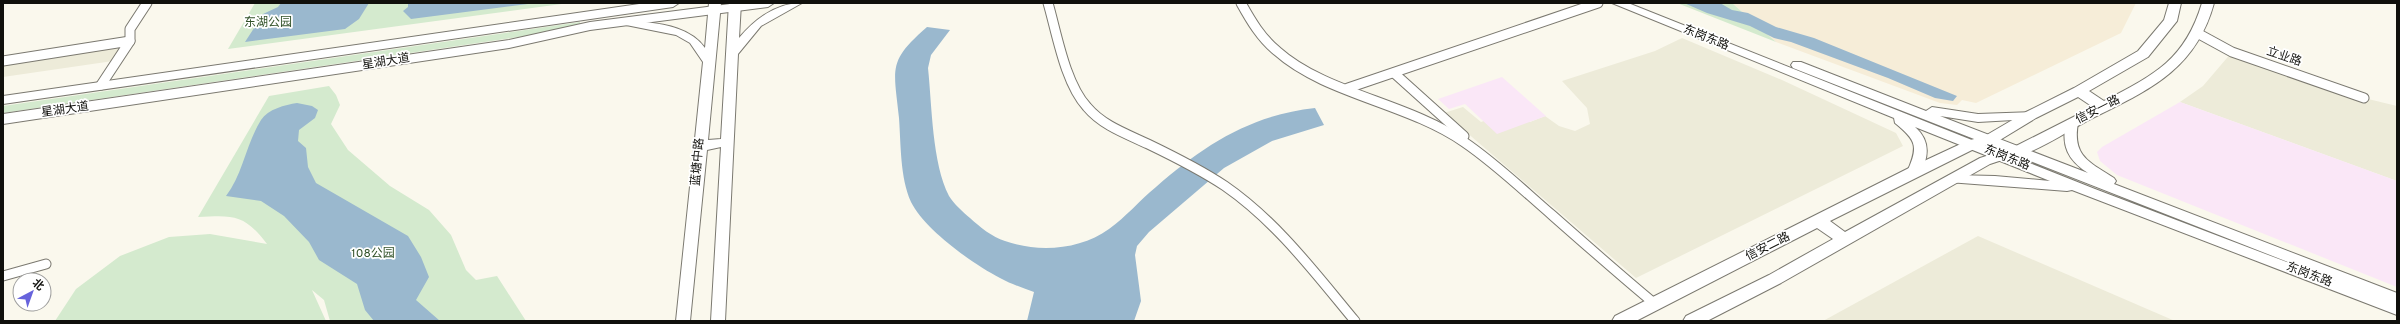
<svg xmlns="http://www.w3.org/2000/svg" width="2400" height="324" font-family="Overpass,'Noto Sans SC',sans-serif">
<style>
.built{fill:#edebd9}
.education{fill:#fae7f7}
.medical{fill:#f6edd8}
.green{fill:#d4eace}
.water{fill:#9ab8ce}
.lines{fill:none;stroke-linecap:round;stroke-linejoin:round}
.minor-casing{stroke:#7b7970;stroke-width:11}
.secondary-casing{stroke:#7b7970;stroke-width:2}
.primary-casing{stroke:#7b7970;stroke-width:2}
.minor{stroke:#fff;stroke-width:9}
.secondary{fill:#fff;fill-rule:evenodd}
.primary{fill:#fff;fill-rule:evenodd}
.labels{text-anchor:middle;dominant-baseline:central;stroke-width:3.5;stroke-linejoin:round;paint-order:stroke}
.park-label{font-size:12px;fill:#325229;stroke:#fff}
.street-label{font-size:12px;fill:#10100c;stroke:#fff}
</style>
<rect width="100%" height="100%" fill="#faf8ed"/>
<g class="built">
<polygon points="1682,38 1782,80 1896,133 1903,146 1636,278 1444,113 1463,107 1481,122 1517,110 1530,122 1545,116 1559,126 1575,131 1590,124 1587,108 1562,81 1655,51"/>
<polygon points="124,41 113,61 3,77 3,59"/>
<polygon points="2232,52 2364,98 2397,106 2397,181 2180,102 2203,86"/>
<polygon points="1978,236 2175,321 1823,321"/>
</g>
<g class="education">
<polygon points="1502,77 1546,116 1497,134 1465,104 1449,109 1438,99"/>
<polygon points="2180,102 2397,181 2397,287 2117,175 2100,161 2097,152 2102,147"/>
</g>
<polygon class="medical" points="1732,3 2136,3 2121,33 1976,103 1962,100 1957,105 1940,103 1776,42"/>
<g class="green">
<polygon points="255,3 569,3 228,49"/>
<polygon points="1677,3 1732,3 1776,42"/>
<polygon points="580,22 580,24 532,35 3,113 3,106"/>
<path d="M329 86 336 95 340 105 331 124 348 150 390 186 429 210 451 235 466 270 476 280 497 276 526 321H330L324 300 312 290 326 321H55L76 289 120 256 169 237 210 234 267 244C244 214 234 215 198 217L269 96Z"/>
</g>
<g class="water">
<polygon points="281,3 369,3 359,19 345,29 245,42 263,14 278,7"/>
<polygon points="408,3 536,3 411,19 403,11 408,7"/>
<polygon points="1684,3 1720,3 1732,10 1748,13 1776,27 1814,38 1957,96 1953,101 1935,98 1888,78 1791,42 1774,38 1750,26 1707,13"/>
<path d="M927 27 950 30 931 55 928 68C932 106 932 163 949 196 954 204 963 212 970 218 980 227 992 237 1005 241 1038 253 1080 250 1109 229 1126 217 1140 200 1156 187 1204 145 1251 115 1315 108L1324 125 1272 141 1224 168 1149 232 1137 246 1135 255 1141 301 1134 321H1027L1034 292C1023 288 1011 284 1000 278 973 264 925 230 911 202 900 177 901 145 899 118 894 68 887 62 927 27Z"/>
<path d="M297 103 312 106 318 110 315 118 299 130 298 141 306 148 308 167 316 183 408 236 421 257 429 277 416 300 440 321H374L365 310 357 284 319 260 309 242 284 216 261 201 226 196C243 174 246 144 261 120 268 109 285 105 297 103Z"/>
</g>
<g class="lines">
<defs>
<g id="minor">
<path d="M1048 3C1057 34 1065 83 1087 107 1103 126 1127 134 1148 144 1175 157 1201 170 1225 186 1277 222 1315 273 1355 321"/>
<path d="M1241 3C1251 21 1261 38 1277 51 1325 94 1408 103 1464 142 1495 163 1523 190 1552 215 1586 245 1620 275 1655 304"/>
<polyline points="2199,34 2232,52 2364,98"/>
<polyline points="130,41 130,29 147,3"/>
<polyline points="3,61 130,41 101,85"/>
<polyline points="1394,73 1464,136"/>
<polyline points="1348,88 1598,3"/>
<polyline points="3,276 46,264"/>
</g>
<g id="secondary">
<path d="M709 3H721L708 140 721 139 729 3H741L739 38C755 19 776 3 802 3L761 26 738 54 725 321H711L721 147 707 150 690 321H676L703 62 690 43 676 35 626 25 620 22 626 19C653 24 687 23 705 48Z"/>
<path d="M1612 3H1628L2095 189 2339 282 1793 68 1791 65 1793 62H1801L1926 111 1932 107 1978 114 2035 112 2037 115 2035 118 2031 119 1978 122 1940 116 2088 173C2068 160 2061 146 2066 123L2068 120H2076L2078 123C2072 156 2089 162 2114 178L2116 181 2114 184 2397 293V315L2072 190 2067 191 1948 182 1946 179 1948 176 1953 175 1995 176 2050 181 1915 127C1931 141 1929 158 1919 175H1909L1907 172C1919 146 1916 140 1895 123L1894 118Z"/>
</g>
<g id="primary">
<polygon points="646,3 679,3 673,7 3,104 3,96"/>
<polygon points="738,3 774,3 768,7 590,30 509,48 3,124 3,114 509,40 590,22"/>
<path d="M2169 3H2181L2177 21 2148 57 2089 91 2104 101C2154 75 2185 60 2202 3H2214C2195 73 2144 92 2085 122 2065 133 2044 147 2022 155 2012 158 2001 160 1990 164L1781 283 1707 321H1683L1686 316 1769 275 1833 239 1817 228 1636 321H1612L1615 316 1909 168 1967 141 1985 136 2026 112 2074 88 2138 51 2164 20ZM2078 97 2093 107 2014 147 1980 158 1845 232 1830 221 1976 148 1995 143 2036 118Z"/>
</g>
</defs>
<use href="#minor" class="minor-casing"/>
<use href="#secondary" class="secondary-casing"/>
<use href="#primary" class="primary-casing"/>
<use href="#minor" class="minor"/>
<use href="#secondary" class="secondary"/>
<use href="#primary" class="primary"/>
</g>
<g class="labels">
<g class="park-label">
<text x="268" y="23">东湖公园</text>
<text x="373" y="254">108公园</text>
</g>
<g class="street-label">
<text transform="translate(1706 38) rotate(22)">东岗东路</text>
<text transform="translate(2284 57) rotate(19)">立业路</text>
<text transform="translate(386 62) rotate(-9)">星湖大道</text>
<text transform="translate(65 110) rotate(-8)">星湖大道</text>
<text transform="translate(2098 110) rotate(-27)">信安一路</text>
<text transform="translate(2007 158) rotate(22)">东岗东路</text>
<text transform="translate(698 162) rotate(-85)">蓝塘中路</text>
<text transform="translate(1768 247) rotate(-27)">信安二路</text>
<text transform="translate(2309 275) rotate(21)">东岗东路</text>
</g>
</g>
<rect width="2400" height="324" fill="none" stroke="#10100c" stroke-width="8"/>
<g transform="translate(32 292) rotate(41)"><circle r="19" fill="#ffffff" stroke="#9f9f9e"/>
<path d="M0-3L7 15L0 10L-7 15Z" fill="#6763dc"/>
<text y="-6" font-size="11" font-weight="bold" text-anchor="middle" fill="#10100c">北</text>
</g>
</svg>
